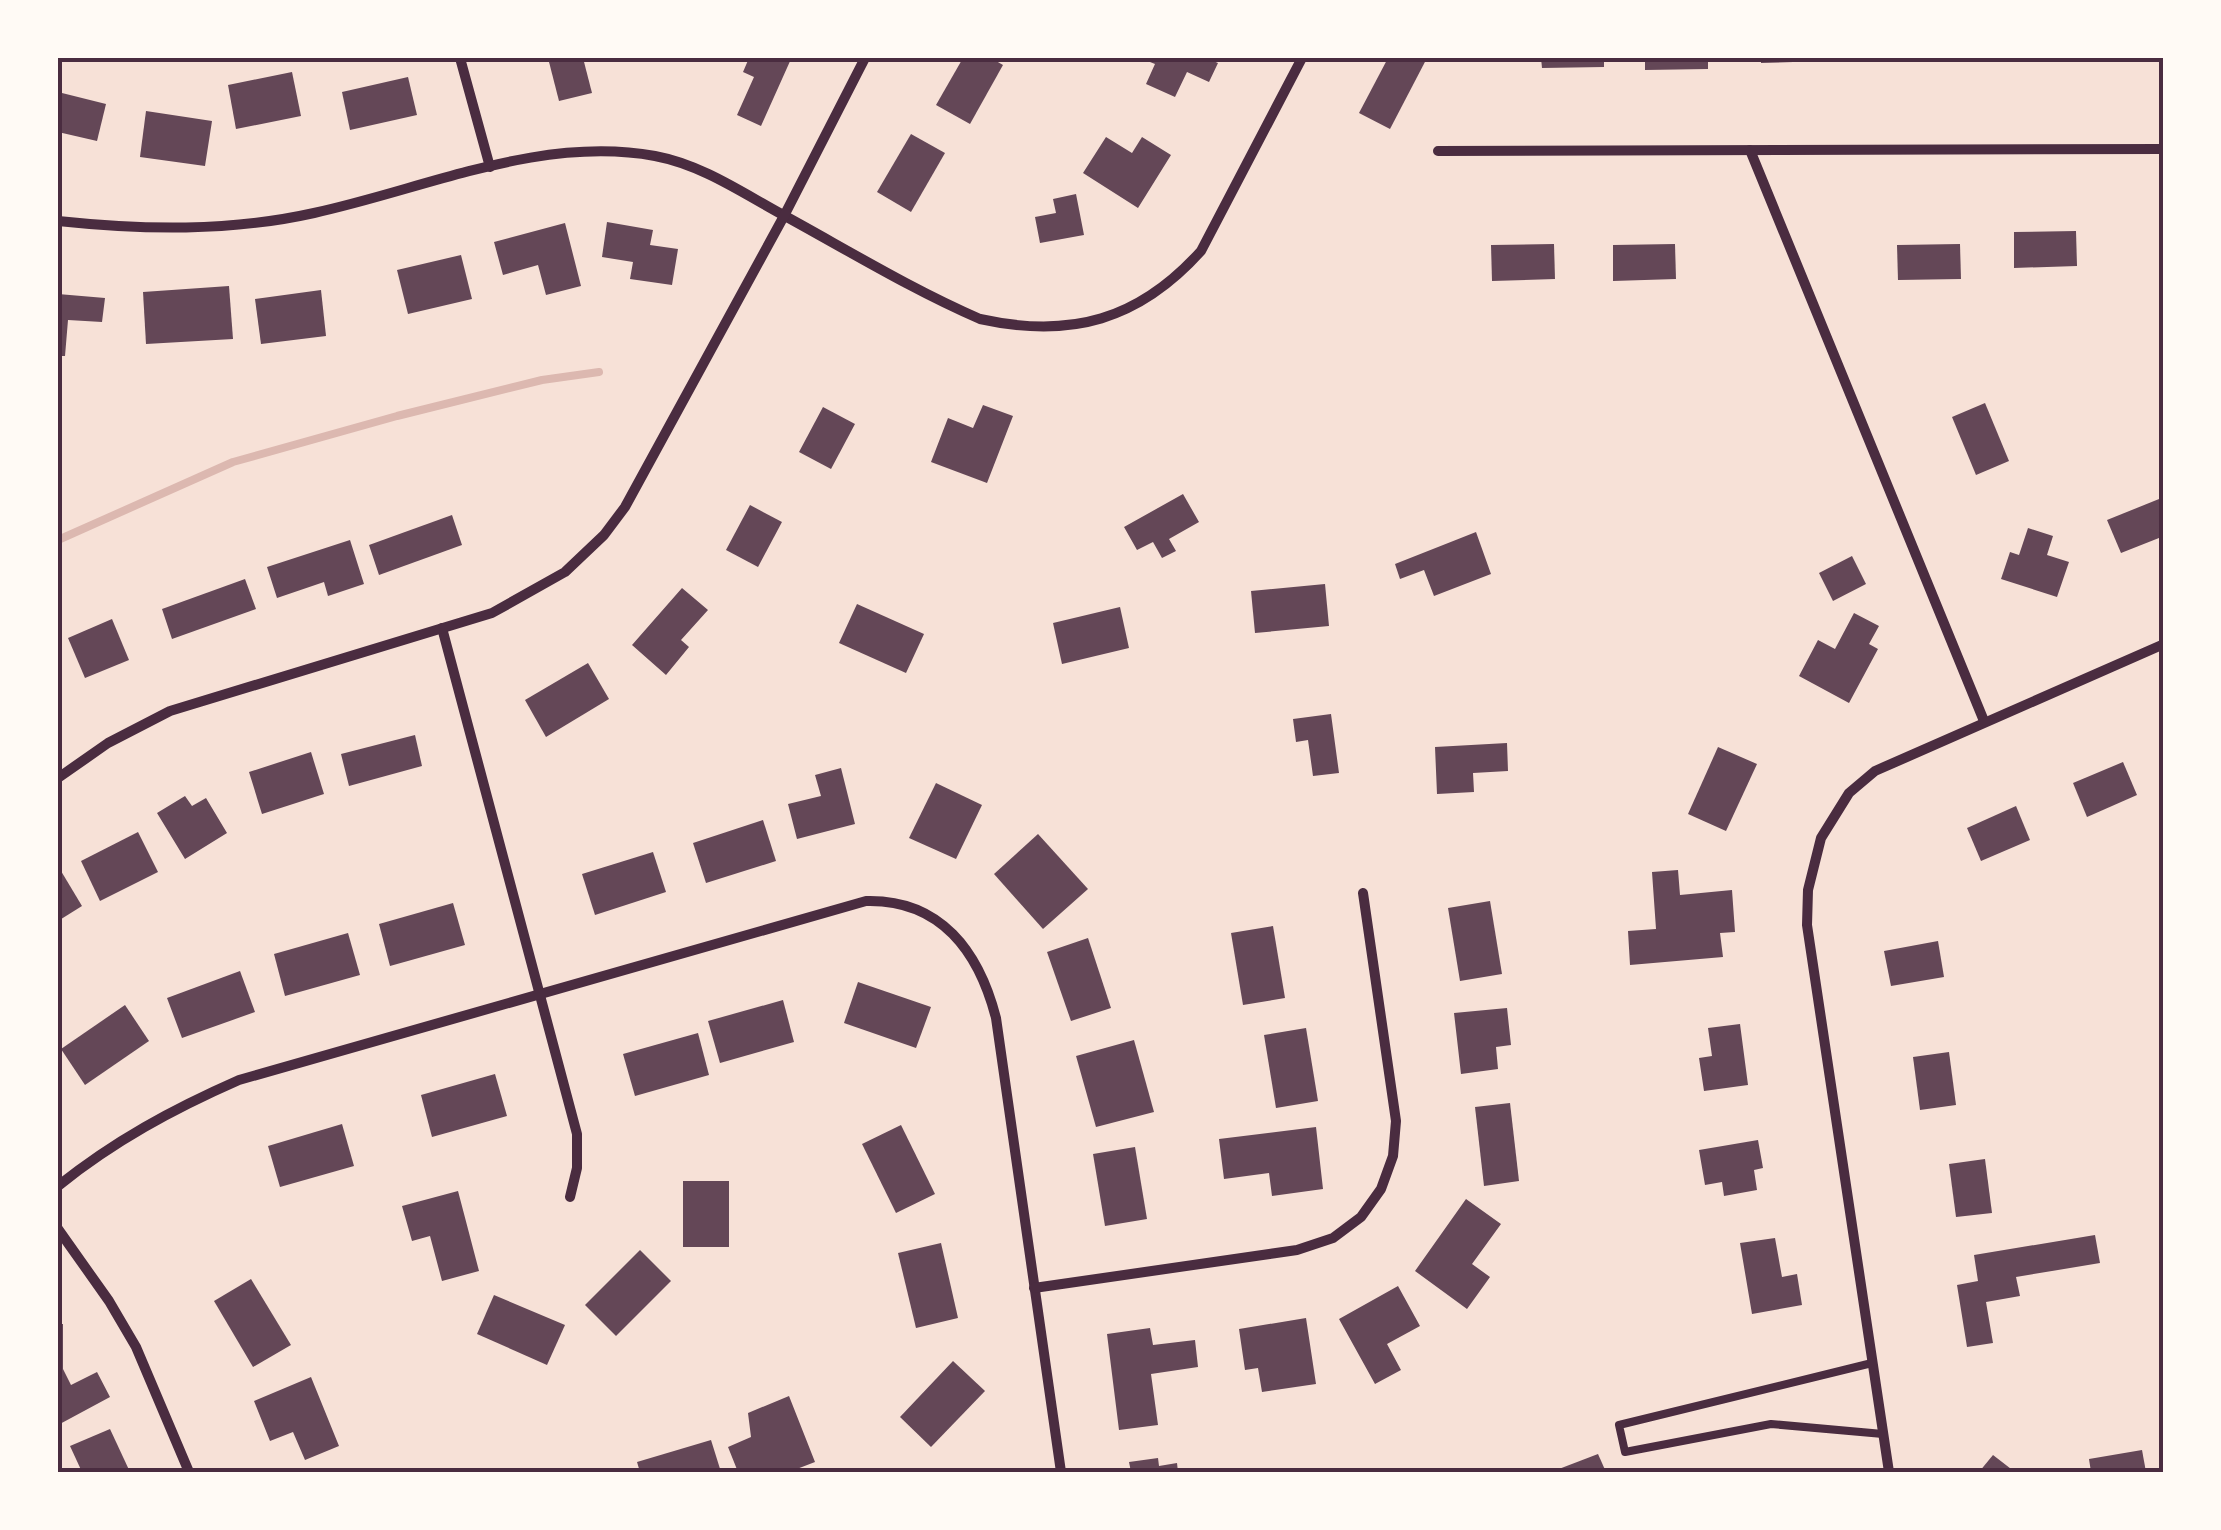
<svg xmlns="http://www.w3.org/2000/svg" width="2221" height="1530" font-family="'Open Sans',sans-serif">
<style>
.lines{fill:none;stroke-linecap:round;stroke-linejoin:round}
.stream{stroke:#dcb8b0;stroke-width:8}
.building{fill:#644757}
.service{stroke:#4a2c40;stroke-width:8}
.minor{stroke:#4a2c40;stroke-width:10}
.neatline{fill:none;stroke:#4a2c40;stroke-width:4}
</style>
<rect width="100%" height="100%" fill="#f7e1d7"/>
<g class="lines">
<polyline class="stream" points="58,540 233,462 397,416 542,380 599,372"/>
</g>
<g class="building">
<polygon points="548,58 583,58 592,93 559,101"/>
<polygon points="749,58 791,59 761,126 737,115 754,77 743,72"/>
<polygon points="963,58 991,58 1003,65 970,124 936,105"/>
<polygon points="1140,58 1206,58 1218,63 1209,82 1187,72 1175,97 1146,84 1155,64"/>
<polygon points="1388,58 1427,58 1390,129 1359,113"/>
<polygon points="1541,58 1604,58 1604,67 1542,68"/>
<polygon points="1645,58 1708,58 1708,69 1645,70"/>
<polygon points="1761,58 1823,58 1824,61 1761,63"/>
<polygon points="292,72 301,116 236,129 228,85"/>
<polygon points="408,77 417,115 350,130 342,92"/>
<polygon points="58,92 106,104 97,141 58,132"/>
<polygon points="146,111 212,121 205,166 140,157"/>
<polygon points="911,134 945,153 911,212 877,192"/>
<polygon points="1106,137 1132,153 1142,137 1171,155 1138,208 1083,173"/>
<polygon points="1076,194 1084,235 1040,243 1035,217 1056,213 1053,199"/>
<polygon points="607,222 653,230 650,245 678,249 672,285 630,279 633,262 602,257"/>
<polygon points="565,223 581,286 546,295 538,265 503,275 494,242"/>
<polygon points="2076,231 2077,266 2014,268 2014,232"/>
<polygon points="1554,244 1555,279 1492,281 1491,245"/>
<polygon points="1675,244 1676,279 1613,281 1613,245"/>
<polygon points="1960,244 1961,279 1898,280 1897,245"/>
<polygon points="461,255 472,299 408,314 397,270"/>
<polygon points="229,286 233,339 146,344 143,292"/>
<polygon points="321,290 326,336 261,344 255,299"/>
<polygon points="58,294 105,298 102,322 68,320 65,356 58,356"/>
<polygon points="1985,403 2009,461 1976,475 1952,417"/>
<polygon points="983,405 1013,416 987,483 931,462 948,418 973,428"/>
<polygon points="823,407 855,424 831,469 799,452"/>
<polygon points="1183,494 1199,522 1169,539 1176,551 1162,558 1153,542 1137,550 1124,527"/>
<polygon points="2164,497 2164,536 2121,553 2107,520"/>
<polygon points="750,505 782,522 758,567 726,550"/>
<polygon points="452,515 462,545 379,575 369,545"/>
<polygon points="2028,528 2053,536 2047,555 2069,562 2057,597 2001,579 2010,552 2019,555"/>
<polygon points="1476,532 1491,574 1434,596 1424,570 1400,579 1395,564"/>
<polygon points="350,540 364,584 328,596 324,582 277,598 267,567"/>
<polygon points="1852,556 1866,584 1833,601 1819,573"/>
<polygon points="245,579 256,609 172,639 162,609"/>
<polygon points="1325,584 1329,626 1255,633 1251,591"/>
<polygon points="682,588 708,610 681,640 689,647 666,675 632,645"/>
<polygon points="857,604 924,634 906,673 839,643"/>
<polygon points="1120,607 1129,648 1062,664 1053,623"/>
<polygon points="1854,613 1879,626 1869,644 1878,649 1849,703 1799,676 1818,640 1835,649"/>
<polygon points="112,619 129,660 85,678 68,638"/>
<polygon points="588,663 609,699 546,737 525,700"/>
<polygon points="1331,714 1339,773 1313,776 1308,740 1296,742 1293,719"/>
<polygon points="415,735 422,766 349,786 341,754"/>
<polygon points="1507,743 1508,771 1473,773 1474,792 1437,794 1435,747"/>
<polygon points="1718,747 1757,764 1726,831 1688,814"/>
<polygon points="311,752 324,794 262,814 249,772"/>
<polygon points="2123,762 2137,795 2087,817 2073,783"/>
<polygon points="841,768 855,824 797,839 788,804 821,796 815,775"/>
<polygon points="936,783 982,805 956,859 909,838"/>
<polygon points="185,796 192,806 206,798 227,833 185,859 157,813"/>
<polygon points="2016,806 2030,840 1981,861 1967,828"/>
<polygon points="763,820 776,861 706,883 693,843"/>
<polygon points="138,832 158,872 100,901 81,861"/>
<polygon points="1038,834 1088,889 1043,929 994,874"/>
<polygon points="653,852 666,892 595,915 582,874"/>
<polygon points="58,866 82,906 58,921"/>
<polygon points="1678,870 1680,895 1732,890 1735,932 1720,933 1723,957 1630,965 1628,931 1656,929 1652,872"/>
<polygon points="1490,901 1502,974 1460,981 1448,908"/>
<polygon points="453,903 465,945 390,966 379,924"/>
<polygon points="1273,926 1285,998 1243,1005 1231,933"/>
<polygon points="348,933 360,975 285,996 274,954"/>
<polygon points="1088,938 1111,1008 1071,1021 1047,952"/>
<polygon points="1938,941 1944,977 1891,986 1884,951"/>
<polygon points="240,971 255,1012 182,1038 167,998"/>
<polygon points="858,982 931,1007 916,1048 844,1023"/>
<polygon points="783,1000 794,1042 720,1063 708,1021"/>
<polygon points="125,1005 149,1041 85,1085 61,1049"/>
<polygon points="1507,1008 1511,1045 1496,1047 1498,1069 1461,1074 1454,1013"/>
<polygon points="1740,1024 1748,1085 1704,1091 1699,1058 1712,1056 1708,1028"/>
<polygon points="1306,1028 1318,1101 1276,1108 1264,1035"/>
<polygon points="698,1033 709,1075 635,1096 623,1054"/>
<polygon points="1134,1040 1154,1112 1096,1127 1076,1056"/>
<polygon points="1949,1052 1956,1105 1920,1110 1913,1057"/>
<polygon points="495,1074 507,1116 432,1137 421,1095"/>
<polygon points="1510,1103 1519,1181 1484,1186 1475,1107"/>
<polygon points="342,1124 354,1166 280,1187 268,1146"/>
<polygon points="901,1125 935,1194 896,1213 862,1144"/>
<polygon points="1316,1127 1323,1189 1272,1196 1269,1173 1224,1179 1219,1139"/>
<polygon points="1758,1140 1763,1168 1754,1170 1757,1190 1724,1196 1722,1182 1705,1185 1699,1150"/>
<polygon points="1135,1147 1147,1219 1105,1226 1093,1154"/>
<polygon points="1985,1159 1992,1213 1956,1217 1949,1164"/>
<rect x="683" y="1181" width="46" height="66"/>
<polygon points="458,1191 479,1271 442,1281 430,1236 412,1241 402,1206"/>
<polygon points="1466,1199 1501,1224 1472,1264 1490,1277 1467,1309 1415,1271"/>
<polygon points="2095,1235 2100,1263 2016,1277 2020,1296 1986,1302 1993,1343 1967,1347 1957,1285 1978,1281 1974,1255"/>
<polygon points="1775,1238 1782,1277 1797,1274 1802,1305 1752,1314 1740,1243"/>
<polygon points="941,1243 958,1318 916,1328 898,1253"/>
<polygon points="640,1250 671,1281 616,1336 585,1305"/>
<polygon points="251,1279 291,1345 253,1367 214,1301"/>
<polygon points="1398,1286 1420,1326 1387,1344 1401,1370 1375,1384 1339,1319"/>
<polygon points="494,1295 565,1325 547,1365 477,1334"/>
<polygon points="1306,1318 1316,1384 1262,1392 1258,1368 1245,1370 1239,1329"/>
<polygon points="58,1324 63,1324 63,1369 71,1385 97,1372 110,1397 58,1425"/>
<polygon points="1150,1328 1153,1345 1195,1340 1198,1367 1151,1374 1158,1425 1119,1430 1107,1334"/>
<polygon points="953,1361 985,1391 931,1447 900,1417"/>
<polygon points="311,1377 339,1446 305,1460 293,1432 270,1441 254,1401"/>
<polygon points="789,1396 815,1462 789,1472 738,1472 728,1447 751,1437 748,1413"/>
<polygon points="110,1429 130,1472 82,1472 70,1446"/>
<polygon points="711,1440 721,1472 640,1472 637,1462"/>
<polygon points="2142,1450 2146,1472 2091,1472 2089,1459"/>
<polygon points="1598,1454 1606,1472 1551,1472"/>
<polygon points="1993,1455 2015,1472 1979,1472"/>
<polygon points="1158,1458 1159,1466 1177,1463 1178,1472 1131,1472 1129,1462"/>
</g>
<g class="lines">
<polyline class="service" points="1872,1363 1619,1425 1625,1452 1771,1424 1883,1434"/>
<g class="minor">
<polyline points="460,58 490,167"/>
<polyline points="1750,150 1984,721"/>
<polyline points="1438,151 2164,149"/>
<path d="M58 221C143 230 229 232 314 213 425 189 540 135 655 156 703 165 744 194 785 216 849 251 913 290 980 319 1071 339 1139 320 1201 251L1302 58"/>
<polyline points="442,628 577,1134 577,1168 570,1197"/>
<polyline points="58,778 108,743 170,711 492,613 565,572 604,535 625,507 784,216 865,58"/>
<path d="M58 1186C114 1141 173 1109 239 1080L866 901C941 899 979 952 996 1018L1061 1472"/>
<polyline points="58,1229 109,1301 136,1347 189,1472"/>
<polyline points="1034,1288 1297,1250 1333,1238 1361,1217 1381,1189 1393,1156 1396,1121 1363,893"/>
<polyline points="1889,1472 1807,925 1808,890 1821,838 1849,793 1875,771 2164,644"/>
</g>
</g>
<rect width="2221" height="1530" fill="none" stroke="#fffaf5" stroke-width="120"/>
<rect x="60" y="60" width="2101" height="1410" class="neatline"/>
</svg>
